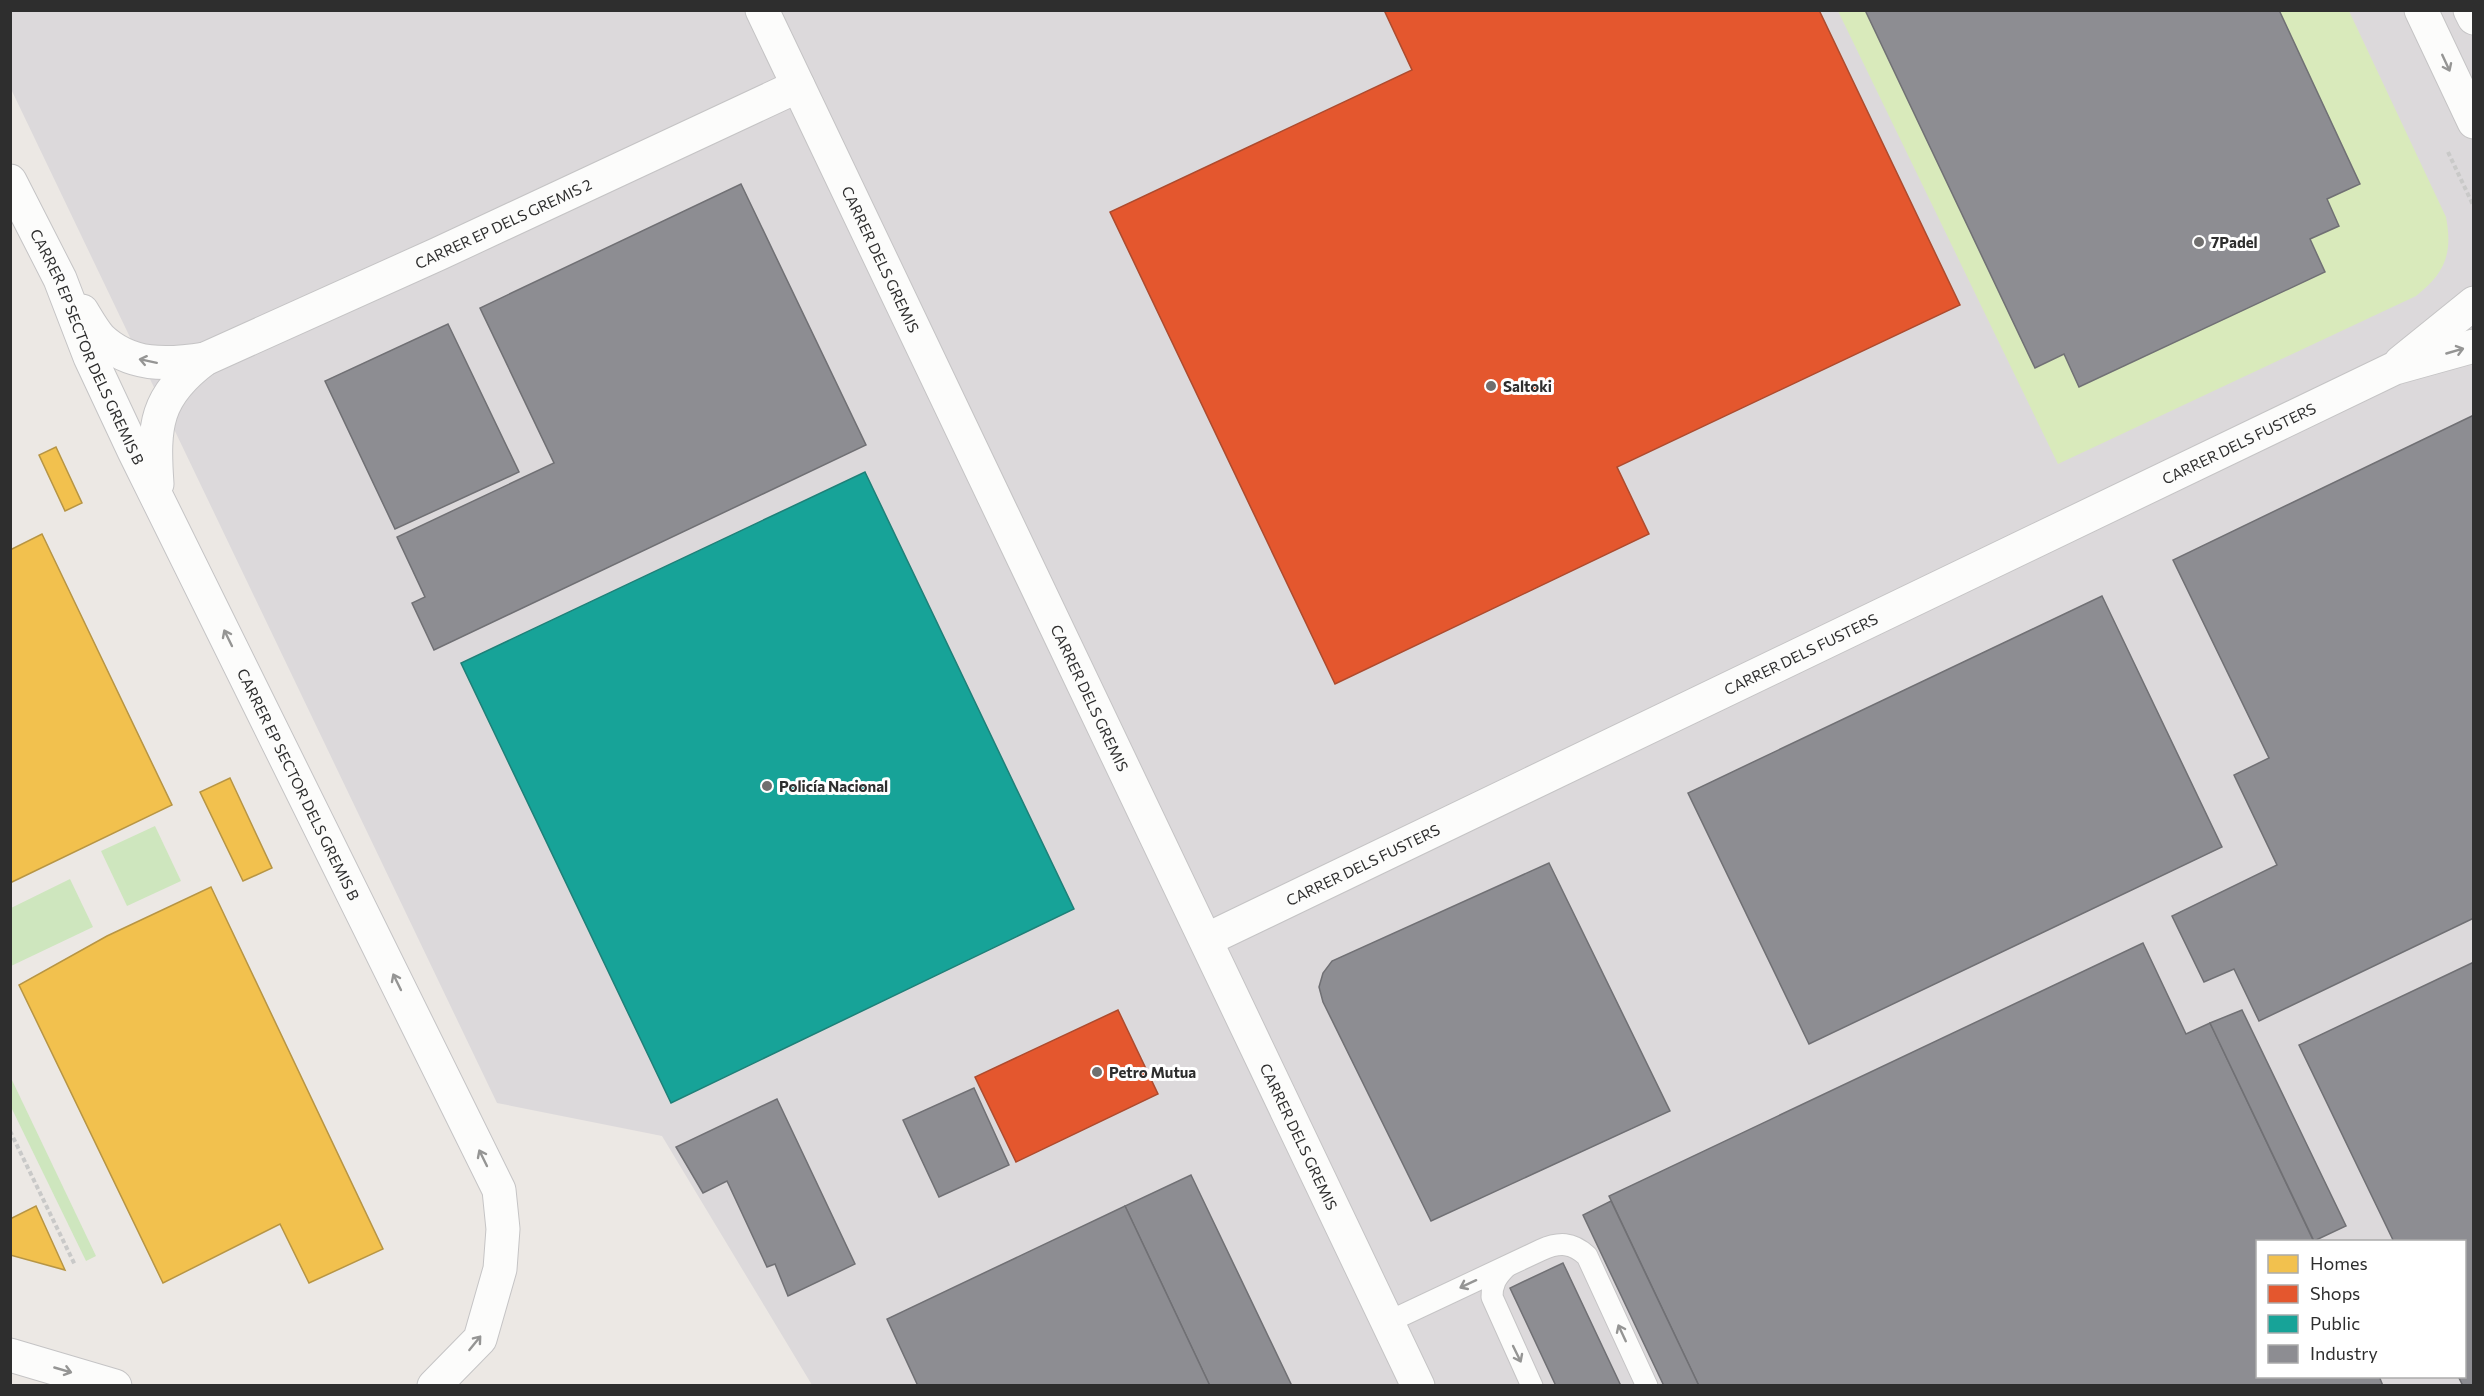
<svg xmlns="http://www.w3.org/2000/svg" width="2484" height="1396" font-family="Commissioner,sans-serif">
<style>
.industrial{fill:#dcd9db;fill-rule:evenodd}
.green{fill:#cee6be}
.pitch{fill:#d9eabb}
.homes{fill:#f2c14e;stroke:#b79544;stroke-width:1.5}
.shops{fill:#e4572e;stroke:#ad4b2e;stroke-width:1.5}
.public{fill:#17a398;stroke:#1e8078;stroke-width:1.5}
.industry{fill:#8d8d92;stroke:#707074;stroke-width:1.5}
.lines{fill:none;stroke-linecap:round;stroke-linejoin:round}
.lane-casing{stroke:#c5c4c5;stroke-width:23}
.street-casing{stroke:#c5c4c5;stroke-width:35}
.path{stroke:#c9c9c8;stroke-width:4;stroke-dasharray:4.5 3;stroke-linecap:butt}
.lane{stroke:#fcfcfb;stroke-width:21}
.street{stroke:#fcfcfb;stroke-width:33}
.oneway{stroke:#959594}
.poi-dot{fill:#706f6e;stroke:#fff;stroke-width:2}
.labels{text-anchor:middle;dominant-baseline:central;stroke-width:6;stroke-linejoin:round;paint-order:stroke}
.street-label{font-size:15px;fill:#2e2e2e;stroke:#fff}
.poi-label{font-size:15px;font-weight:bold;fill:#2e2e2e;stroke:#fff;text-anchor:start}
</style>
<rect width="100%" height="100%" fill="#ece8e4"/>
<path class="industrial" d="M11 10 2473 11V1385H812L662 1136 497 1103 11 89ZM2258 1242H2464V1376H2258Z"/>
<g class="green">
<polygon points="155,826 181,881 127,906 101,851"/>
<polygon points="70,879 93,927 11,966 11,908"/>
<polygon points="11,1078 96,1256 86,1261 11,1107"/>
</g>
<path class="pitch" d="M1838 11H2349L2446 217C2453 254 2445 273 2416 296L2058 464Z"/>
<g class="homes">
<polygon points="56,447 82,503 65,511 39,455"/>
<polygon points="42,534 172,805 10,883 10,550"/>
<polygon points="230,778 272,868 243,881 200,792"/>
<polygon points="211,887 383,1249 309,1283 280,1224 163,1283 19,985 107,936"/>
<polygon points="36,1206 65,1270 10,1255 10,1219"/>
</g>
<g class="shops">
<polygon points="1384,10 1819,10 1960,305 1617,467 1649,534 1335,684 1110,212 1412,70"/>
<polygon points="1118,1010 1158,1094 1016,1162 975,1077"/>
</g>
<polygon class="public" points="865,472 1074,909 671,1103 461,663"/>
<g class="industry">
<polygon points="1865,10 2279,10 2360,184 2327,199 2339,226 2310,239 2325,272 2079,387 2064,354 2035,368"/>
<polygon points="741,184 866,445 434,650 412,603 425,597 397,537 554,463 480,308"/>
<polygon points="448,324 519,472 395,529 325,381"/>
<polygon points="2474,415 2474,918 2259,1021 2234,969 2204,982 2172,916 2277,865 2234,775 2269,758 2173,560"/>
<polygon points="2102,596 2222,847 1809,1044 1688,793"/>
<polygon points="1549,863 1670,1111 1431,1221 1323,1002 1319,987 1323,973 1332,961"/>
<polygon points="2143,943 2186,1034 2210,1023 2314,1242 2258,1242 2258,1376 2379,1376 2383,1386 1699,1386 1609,1196"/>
<polygon points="2474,962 2474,1386 2463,1386 2458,1376 2464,1376 2464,1242 2394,1242 2299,1045"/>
<polygon points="2242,1010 2346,1226 2314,1241 2210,1023"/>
<polygon points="974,1088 1009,1165 939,1197 903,1120"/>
<polygon points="777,1099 855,1264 788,1296 775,1264 767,1267 727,1181 703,1193 676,1147"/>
<polygon points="1191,1175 1292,1386 1210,1386 1125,1206"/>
<polygon points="1611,1201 1699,1386 1664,1386 1583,1215"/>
<polygon points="1125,1206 1210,1386 918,1386 887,1319"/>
<polygon points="1563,1263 1621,1386 1556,1386 1510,1288"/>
</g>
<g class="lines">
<defs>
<g id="lane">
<path d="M1506 1267C1496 1277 1492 1284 1492 1297L1532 1386"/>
<path d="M1388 1322 1541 1250C1559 1242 1572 1242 1587 1256L1647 1386"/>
</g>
<g id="street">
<path id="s1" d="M762 10 1418 1386"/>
<polyline points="2421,10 2474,122"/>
<polyline points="2470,10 2474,18"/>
<path id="s2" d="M10 181 60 279 90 357 134 451 499 1190 503 1229 500 1269 480 1339 434 1386"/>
<path d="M82 311C87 319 93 330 100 338 130 367 167 365 205 359"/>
<polyline points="2401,362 2474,303"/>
<path id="s3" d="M157 484C153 426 155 396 205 359L438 254 798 86"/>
<path id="s4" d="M1206 940 2395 368 2474 346"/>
<polyline points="10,1355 115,1386"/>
</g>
</defs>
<use href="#lane" class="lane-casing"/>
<use href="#street" class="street-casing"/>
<g class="path">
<polyline points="2448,152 2474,207"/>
<polyline points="10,1131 75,1265"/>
</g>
<use href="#lane" class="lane"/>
<use href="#street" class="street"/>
</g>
<defs><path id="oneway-shaft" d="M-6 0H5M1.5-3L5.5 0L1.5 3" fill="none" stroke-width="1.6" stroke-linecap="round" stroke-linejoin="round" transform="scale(1.5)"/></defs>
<g class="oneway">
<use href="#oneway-shaft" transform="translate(2446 63) rotate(65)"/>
<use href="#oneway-shaft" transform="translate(2455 351) rotate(-16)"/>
<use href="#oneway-shaft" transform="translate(148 361) rotate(-168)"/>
<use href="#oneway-shaft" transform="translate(228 638) rotate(-116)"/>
<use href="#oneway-shaft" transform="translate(397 982) rotate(-116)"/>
<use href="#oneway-shaft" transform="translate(483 1158) rotate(-116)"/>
<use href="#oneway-shaft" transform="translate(1468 1284) rotate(155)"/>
<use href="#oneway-shaft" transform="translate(1622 1333) rotate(-115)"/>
<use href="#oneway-shaft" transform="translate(475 1343) rotate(-51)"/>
<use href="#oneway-shaft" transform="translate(1517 1354) rotate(64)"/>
<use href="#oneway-shaft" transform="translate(63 1370) rotate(16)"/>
</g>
<g class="poi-dot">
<circle cx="2199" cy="242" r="6"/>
<circle cx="1491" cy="386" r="6"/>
<circle cx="767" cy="786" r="6"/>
<circle cx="1097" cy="1072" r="6"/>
</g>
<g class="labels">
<g class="street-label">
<text stroke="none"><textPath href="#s3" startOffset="470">CARRER EP DELS GREMIS 2</textPath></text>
<text stroke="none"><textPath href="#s1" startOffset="276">CARRER DELS GREMIS</textPath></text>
<text stroke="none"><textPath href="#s2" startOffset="183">CARRER EP SECTOR DELS GREMIS B</textPath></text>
<text stroke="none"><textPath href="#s4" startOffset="1146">CARRER DELS FUSTERS</textPath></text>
<text stroke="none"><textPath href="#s4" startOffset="660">CARRER DELS FUSTERS</textPath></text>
<text stroke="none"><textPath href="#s1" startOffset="762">CARRER DELS GREMIS</textPath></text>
<text stroke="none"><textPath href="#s2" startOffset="669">CARRER EP SECTOR DELS GREMIS B</textPath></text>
<text stroke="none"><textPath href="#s4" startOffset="174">CARRER DELS FUSTERS</textPath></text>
<text stroke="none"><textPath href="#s1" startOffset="1248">CARRER DELS GREMIS</textPath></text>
</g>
<g class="poi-label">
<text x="2211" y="242">7Padel</text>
<text x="1503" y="386">Saltoki</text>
<text x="779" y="786">Policía Nacional</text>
<text x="1109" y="1072">Petro Mutua</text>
</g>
</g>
<rect width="2484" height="1396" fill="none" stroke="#2e2e2e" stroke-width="24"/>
<rect x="2256" y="1240" width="210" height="138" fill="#ffffff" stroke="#ababab" stroke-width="1.5"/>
<rect x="2268" y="1255" width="30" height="18" fill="#f2c14e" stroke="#ababab" stroke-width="1.5"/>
<text x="2310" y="1270" font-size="18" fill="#2e2e2e">Homes</text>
<rect x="2268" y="1285" width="30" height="18" fill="#e4572e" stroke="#ababab" stroke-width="1.5"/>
<text x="2310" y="1300" font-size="18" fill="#2e2e2e">Shops</text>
<rect x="2268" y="1315" width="30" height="18" fill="#17a398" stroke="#ababab" stroke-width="1.5"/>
<text x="2310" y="1330" font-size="18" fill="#2e2e2e">Public</text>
<rect x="2268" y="1345" width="30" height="18" fill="#8d8d92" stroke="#ababab" stroke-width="1.5"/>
<text x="2310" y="1360" font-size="18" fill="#2e2e2e">Industry</text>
</svg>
